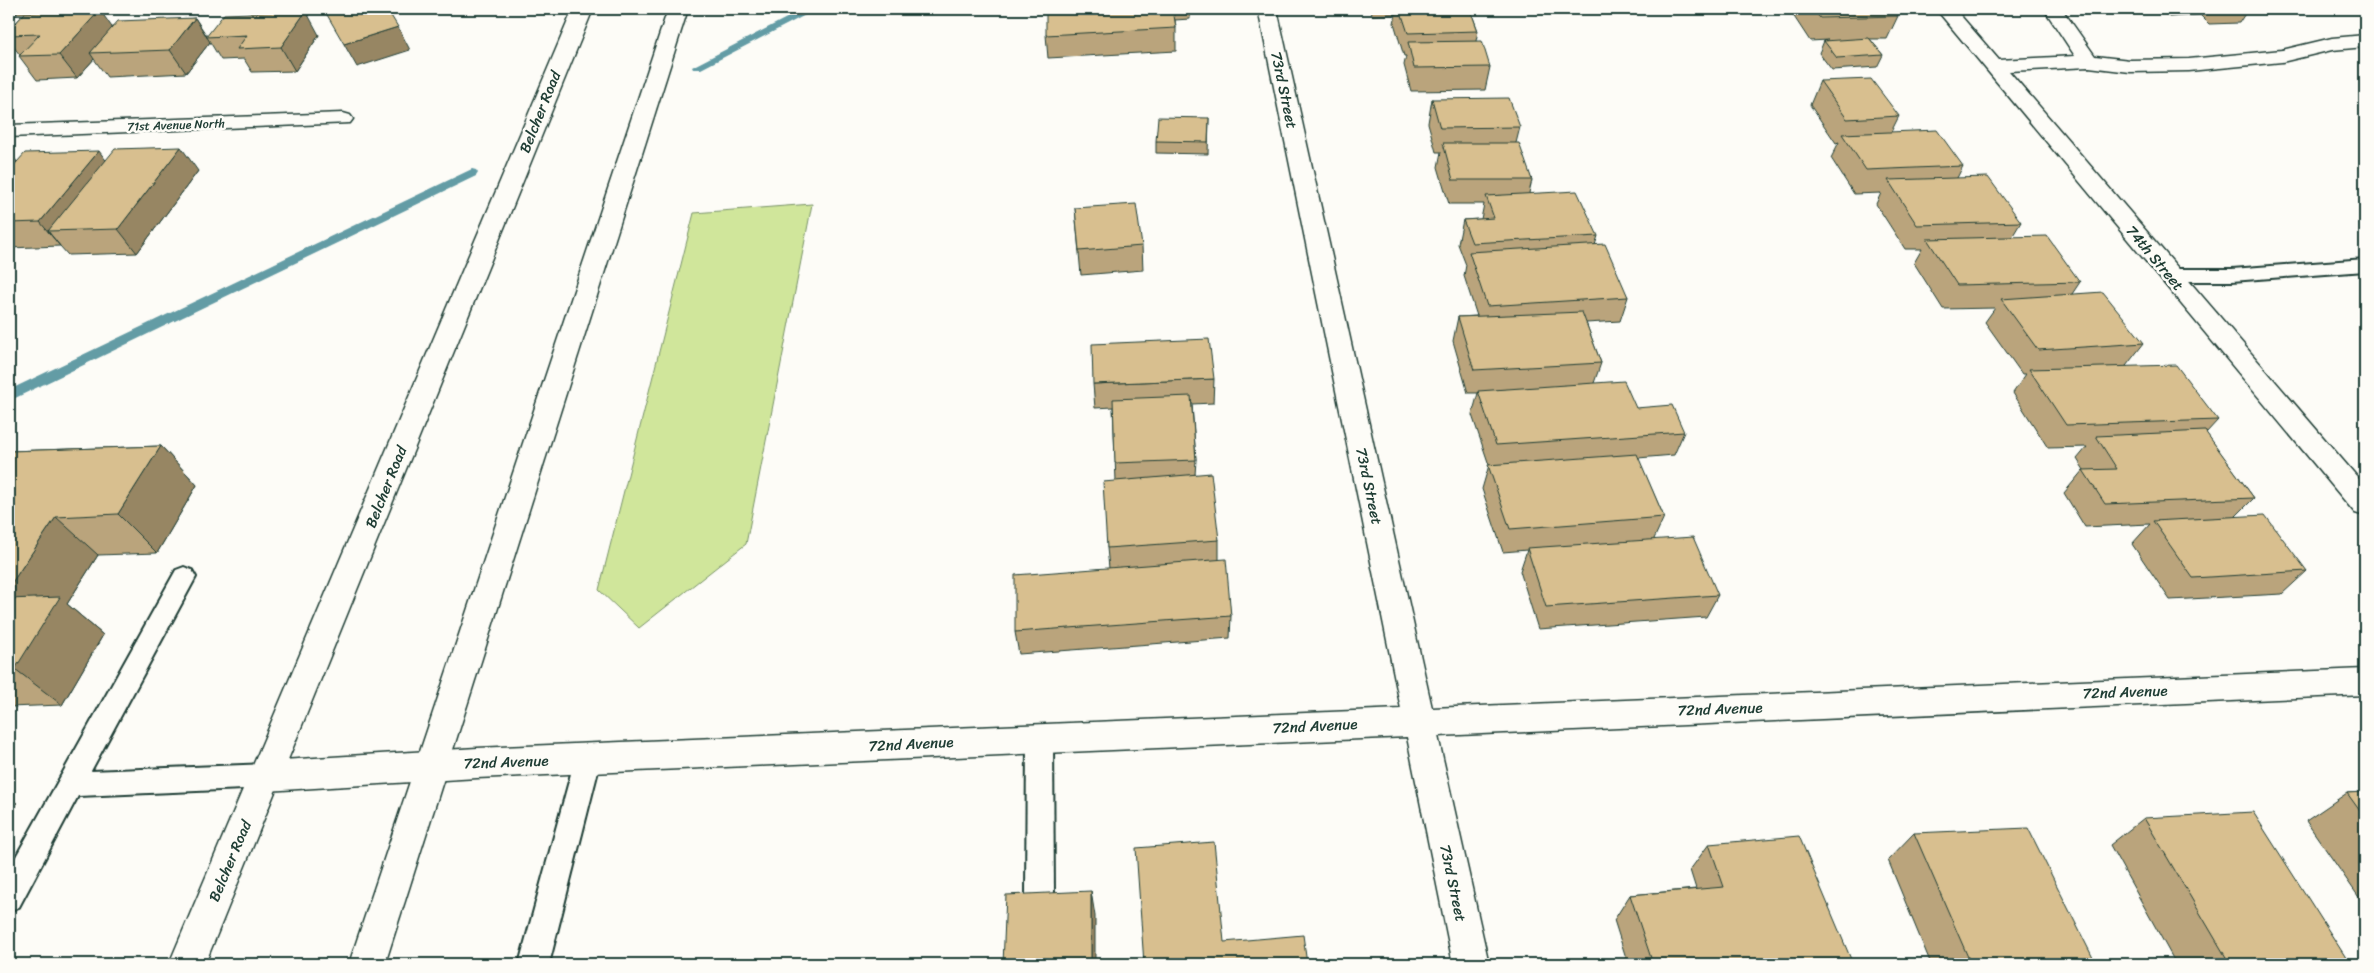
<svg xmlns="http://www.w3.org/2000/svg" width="2374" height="973" font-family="Sriracha,sans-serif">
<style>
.green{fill:#d0e69b;stroke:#789268}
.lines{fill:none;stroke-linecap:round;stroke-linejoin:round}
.stream{fill:#639ca5;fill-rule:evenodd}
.service-casing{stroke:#1f3d34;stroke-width:4}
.minor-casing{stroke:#1f3d34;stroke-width:3}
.secondary-casing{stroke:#1f3d34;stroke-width:3}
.service{fill:#fdfcf7;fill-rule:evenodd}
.minor{fill:#fdfcf7;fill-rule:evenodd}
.secondary{fill:#fdfcf7;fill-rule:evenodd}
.wall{fill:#baa47b;stroke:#1f3d34}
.shaded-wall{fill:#978664;stroke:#1f3d34}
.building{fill:#d8bf8f;stroke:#1f3d34}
.labels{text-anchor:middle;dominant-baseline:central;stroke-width:5;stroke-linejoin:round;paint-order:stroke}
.far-street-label{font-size:12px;fill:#1f3d34;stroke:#fdfcf7}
.street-label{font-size:15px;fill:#1f3d34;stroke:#fdfcf7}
</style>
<rect width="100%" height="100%" fill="#fdfcf7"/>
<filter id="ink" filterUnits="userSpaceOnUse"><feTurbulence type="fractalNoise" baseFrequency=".02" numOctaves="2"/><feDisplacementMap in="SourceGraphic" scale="10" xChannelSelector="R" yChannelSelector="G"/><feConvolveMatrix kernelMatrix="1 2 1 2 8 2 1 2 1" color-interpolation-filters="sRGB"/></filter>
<g filter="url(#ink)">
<polygon class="green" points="812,204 746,544 639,628 599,590 694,213"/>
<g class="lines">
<g class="stream">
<polygon points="804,9 817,9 701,69 693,69 692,67"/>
<polygon points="472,169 476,170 478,173 476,176 9,401 9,390"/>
</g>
<defs>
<g id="service">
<polygon points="2365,259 2365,271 2232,281 2170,281 2163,280 2160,275 2163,270 2170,269 2232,269"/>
<polygon points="184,567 192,570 196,577 91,771 266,764 275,767 279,776 275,785 266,788 78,796 19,907 9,911 9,869 176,570"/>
<polygon points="1040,727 1049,731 1053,739 1054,897 1050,907 1040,911 1030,907 1026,897 1027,739 1031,731"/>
<polygon points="588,747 597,751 601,759 549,964 519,964 575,759 579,751"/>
</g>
<g id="minor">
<polygon points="1258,9 1277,9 1432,708 2365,669 2365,695 1438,736 1489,964 1453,964 1407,737 477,778 266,791 254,787 250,776 254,765 266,761 477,748 1401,709"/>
<polygon points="1936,9 1955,9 1999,60 2075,56 2044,9 2062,9 2095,56 2130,60 2189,59 2282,50 2332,38 2365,35 2365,47 2332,50 2282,62 2189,71 2130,72 2089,67 2009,71 2365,486 2365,516 2355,513"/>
<polygon points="343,113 350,115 353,119 350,123 9,137 9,125"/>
</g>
<g id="secondary">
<polygon points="573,9 593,9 205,964 169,964"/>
<polygon points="668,9 688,9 385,964 349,964"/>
</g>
</defs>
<use href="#service" class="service-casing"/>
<use href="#minor" class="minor-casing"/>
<use href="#secondary" class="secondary-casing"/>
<use href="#service" class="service"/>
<use href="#minor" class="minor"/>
<use href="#secondary" class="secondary"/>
</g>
<g class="wall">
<polygon points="9,9 83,9 81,11 112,28 195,18 207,36 319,35 295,71 252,72 244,59 221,60 210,42 186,73 107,77 94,59 77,78 37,80 19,56 20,55 9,41 9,30 25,13 9,14"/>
<polygon points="1063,9 1190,9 1190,19 1175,20 1176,28 1176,51 1048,58 1046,35"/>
<polygon points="1371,9 1470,9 1478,31 1476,41 1490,67 1485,90 1411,91 1404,65 1406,56 1404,56 1394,23 1396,14 1372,15"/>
<polygon points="1789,9 1893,9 1898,16 1887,39 1870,39 1883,55 1877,67 1832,70 1819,53 1824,41 1828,40 1810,41"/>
<polygon points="2160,9 2248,9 2239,23 2209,24 2200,15 2169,17"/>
<polygon points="1820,81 1899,116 1891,132 1963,166 1957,178 2021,222 2012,237 2080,282 2072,294 2144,343 2126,366 2218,420 2206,433 2254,498 2236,516 2307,571 2282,594 2170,600 2132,544 2150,524 2085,527 2064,493 2083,470 2084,470 2077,459 2087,447 2048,448 2013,393 2026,374 2022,374 1985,322 1995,308 1943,309 1914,263 1922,249 1905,249 1876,204 1881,193 1854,194 1831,158 1839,142 1836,143 1810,105"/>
<polygon points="1432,99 1520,127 1516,143 1532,180 1529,193 1598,236 1595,245 1628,297 1620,321 1586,323 1601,363 1594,383 1636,408 1684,432 1674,455 1638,458 1664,517 1654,539 1718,595 1706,617 1538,629 1520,571 1527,550 1503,552 1482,489 1489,465 1472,415 1478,393 1468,393 1453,341 1458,317 1477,316 1464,276 1466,265 1458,244 1463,220 1481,219 1484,204 1449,204 1438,167 1441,152 1436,152 1428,123"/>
<polygon points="1209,118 1208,154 1156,153 1156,141"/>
<polygon points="9,152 17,162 106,160 198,171 137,253 68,255 60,246 9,248"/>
<polygon points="1075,208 1142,246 1143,270 1081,275"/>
<polygon points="1214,379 1213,403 1192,404 1196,460 1195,475 1219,540 1219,560 1231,616 1230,638 1019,654 1015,632 1109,568 1107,548 1116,481 1113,407 1095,408 1093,384"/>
<polygon points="161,446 197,485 157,553 98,555 67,604 103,635 62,705 9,707 9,451"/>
<polygon points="2365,792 2365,906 2306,821 2347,793"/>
<polygon points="2144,818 2350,964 2176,964 2110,845"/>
<polygon points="1914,833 2096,964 1931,964 1888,860"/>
<polygon points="1709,844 1853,964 1628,964 1614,920 1630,895 1696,889 1690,870"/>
</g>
<g class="shaded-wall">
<polygon points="100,10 116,33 90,53 94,59 77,78 59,55"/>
<polygon points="306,11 319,35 295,71 281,47"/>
<polygon points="195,18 210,42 186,73 170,50"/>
<polygon points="398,27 410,50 357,67 344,44"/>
<polygon points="181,147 198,171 137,253 118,229"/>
<polygon points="99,151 117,175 48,231 60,246 40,222"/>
<polygon points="9,152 29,177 9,201"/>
<polygon points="161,446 197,485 157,553 118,514"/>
<polygon points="56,517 98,555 67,604 103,635 62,705 15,669 9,605 9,587"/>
<polygon points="9,798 17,803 9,818"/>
<polygon points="1091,891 1095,916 1095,964 1091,964"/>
</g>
<g class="building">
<polygon points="340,9 387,9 398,27 344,44 326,13"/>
<polygon points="1063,9 1173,9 1176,28 1046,35 1046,10"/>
<polygon points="1400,9 1470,9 1478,31 1408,33"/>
<polygon points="1813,9 1893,9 1898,16 1820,18"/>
<polygon points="100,10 59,55 19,56 40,34 9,35 9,30 25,13"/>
<polygon points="306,11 281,47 237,49 247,35 206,37 224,14"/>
<polygon points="195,18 170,50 90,53 118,21"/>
<polygon points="1869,38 1883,55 1837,58 1824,41"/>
<polygon points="1482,41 1490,67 1414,68 1408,42"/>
<polygon points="1871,79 1899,116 1847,119 1820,81"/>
<polygon points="1509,98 1520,127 1440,128 1432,99"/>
<polygon points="1158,117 1209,118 1208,142 1156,141"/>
<polygon points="1937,130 1963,166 1866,170 1842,134"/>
<polygon points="1443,143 1519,143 1532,180 1453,180"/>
<polygon points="181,147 118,229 48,231 115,149"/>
<polygon points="99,151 40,222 9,223 9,171 25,153"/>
<polygon points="1988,177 2021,222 1917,225 1888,180"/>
<polygon points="1577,191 1598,236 1472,243 1463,220 1494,218 1486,196"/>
<polygon points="1136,204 1142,246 1079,251 1075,208"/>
<polygon points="2047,236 2080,282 1957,285 1927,239"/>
<polygon points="1605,244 1628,297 1487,306 1469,252"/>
<polygon points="2103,292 2144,343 2038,350 2001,299"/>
<polygon points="1582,312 1601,363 1474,370 1458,317"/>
<polygon points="1209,339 1214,379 1093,384 1092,344"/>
<polygon points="2176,365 2218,420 2066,425 2029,369"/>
<polygon points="1624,381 1636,408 1672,405 1684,432 1496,445 1478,391"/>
<polygon points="1191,396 1196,460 1115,463 1113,399"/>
<polygon points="2205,431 2254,498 2105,504 2083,470 2117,469 2096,436"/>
<polygon points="161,446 118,514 56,517 9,587 9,451"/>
<polygon points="1637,454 1664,517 1510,529 1488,465"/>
<polygon points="1211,473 1219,540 1107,548 1103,482"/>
<polygon points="2265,515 2307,571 2193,578 2153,521"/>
<polygon points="1693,537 1718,595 1546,607 1527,548"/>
<polygon points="1226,559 1231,616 1015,632 1015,575"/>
<polygon points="60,597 15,669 9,669 9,599"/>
<polygon points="2365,792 2365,818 2347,793"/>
<polygon points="2253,812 2350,964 2230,964 2144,818"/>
<polygon points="2028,828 2096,964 1971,964 1914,833"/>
<polygon points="1799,836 1853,964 1653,964 1630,895 1724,887 1709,844"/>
<polygon points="1214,842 1224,942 1303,935 1307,964 1144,964 1136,848"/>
<polygon points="1091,891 1091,964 1003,964 1006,895"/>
</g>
</g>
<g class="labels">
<g class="far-street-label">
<text transform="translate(176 125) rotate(-2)">71st Avenue North</text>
</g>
<g class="street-label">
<text transform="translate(1284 90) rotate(78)">73rd Street</text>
<text transform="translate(540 112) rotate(-68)">Belcher Road</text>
<text transform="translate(2155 258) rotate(50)">74th Street</text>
<text transform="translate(1369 486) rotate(78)">73rd Street</text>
<text transform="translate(386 487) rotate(-68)">Belcher Road</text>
<text transform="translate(2125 692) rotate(-2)">72nd Avenue</text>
<text transform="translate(1720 709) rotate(-2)">72nd Avenue</text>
<text transform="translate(1315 726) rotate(-3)">72nd Avenue</text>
<text transform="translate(911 744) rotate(-3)">72nd Avenue</text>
<text transform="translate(506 762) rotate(-2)">72nd Avenue</text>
<text transform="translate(230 861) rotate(-67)">Belcher Road</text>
<text transform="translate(1453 883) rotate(78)">73rd Street</text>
</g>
</g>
<rect width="2374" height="973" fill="none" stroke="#fdfcf7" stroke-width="30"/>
<rect x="15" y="15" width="2344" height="943" fill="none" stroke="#1f3d34" stroke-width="2" filter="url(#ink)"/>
</svg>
